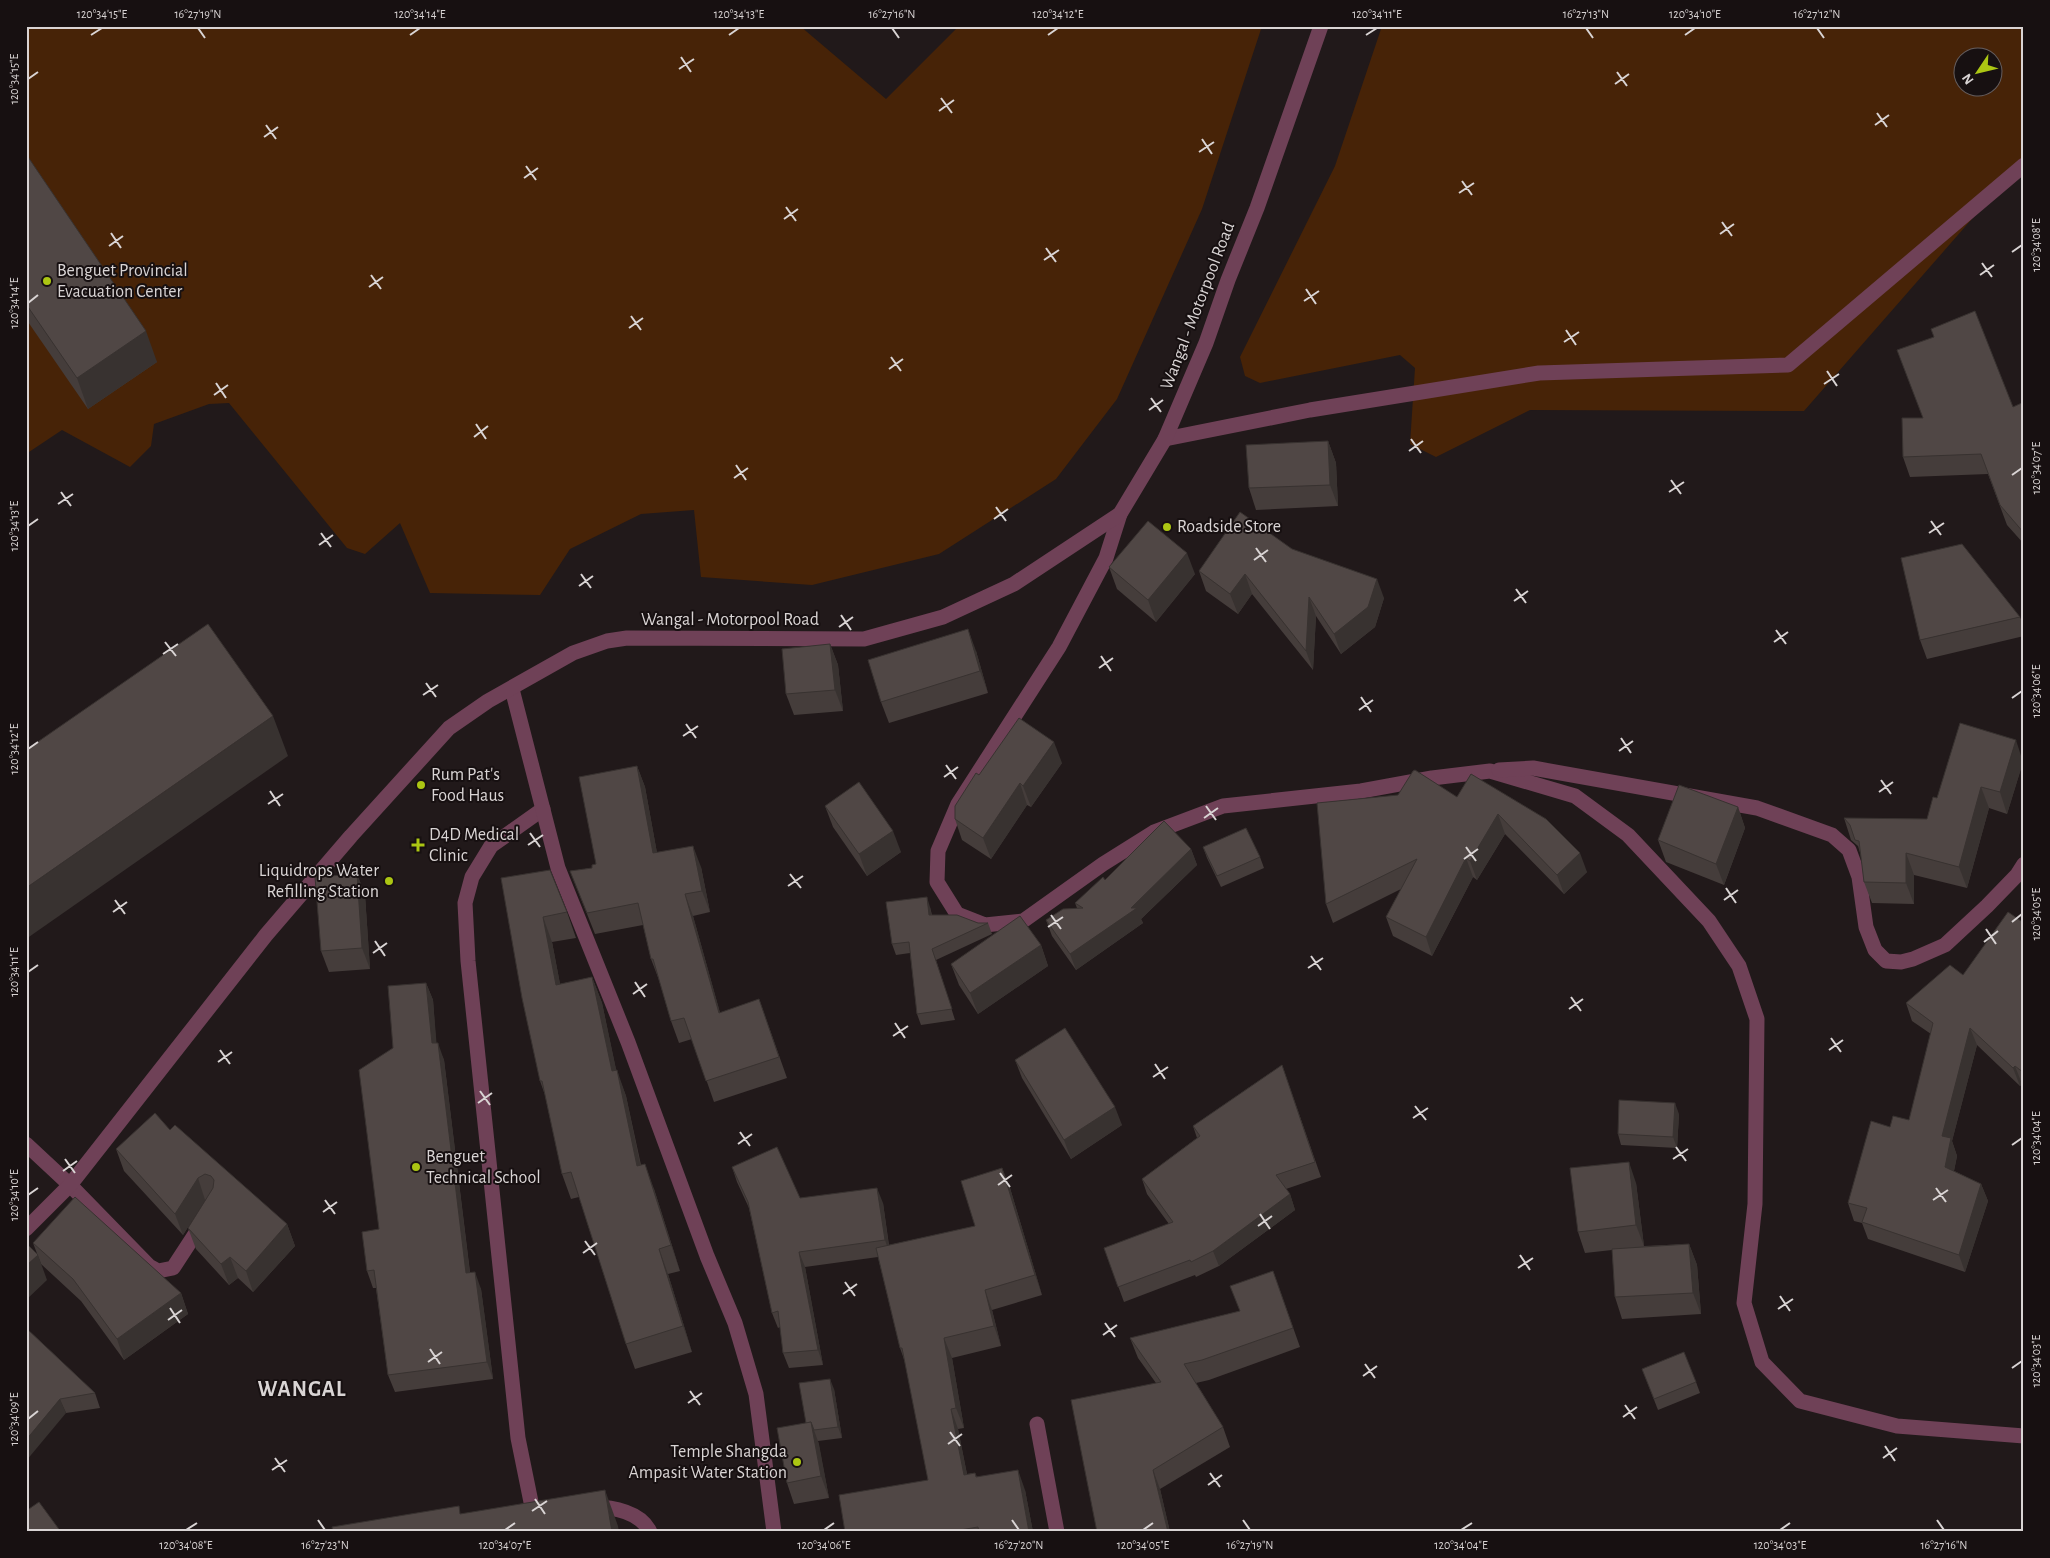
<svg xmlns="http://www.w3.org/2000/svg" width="2050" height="1558" font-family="'Alegreya Sans',sans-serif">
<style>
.green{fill:#472307;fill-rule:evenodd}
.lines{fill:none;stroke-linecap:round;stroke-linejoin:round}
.lane{stroke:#6f4157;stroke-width:15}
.street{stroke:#6f4157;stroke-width:15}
.wall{fill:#453d3b}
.shaded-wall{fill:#383230}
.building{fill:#504745;stroke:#383230}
.ticks{fill:none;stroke:#d9d4d4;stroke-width:2}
.poi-dot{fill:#acc613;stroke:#171011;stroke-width:2}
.labels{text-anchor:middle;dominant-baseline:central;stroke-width:4;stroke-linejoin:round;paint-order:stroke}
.poi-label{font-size:18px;fill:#d9d4d4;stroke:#171011;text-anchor:start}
.street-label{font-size:18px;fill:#d9d4d4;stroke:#171011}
.district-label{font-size:22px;font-weight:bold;letter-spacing:1px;fill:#d9d4d4;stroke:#171011}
.neatline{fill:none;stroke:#d9d4d4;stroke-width:2}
.ticks-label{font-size:12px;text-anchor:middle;fill:#d9d4d4}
</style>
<rect width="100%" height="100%" fill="#21191a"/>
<g class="green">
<polygon points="26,26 800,26 886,99 959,26 1262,26 1202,209 1117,399 1056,479 939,554 812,585 701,577 694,510 641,514 570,549 540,595 430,593 400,523 365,554 347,548 229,403 209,404 154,424 151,446 130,467 62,430 26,454"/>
<path d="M1382 26H2024V164H2020L1804 411 1530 410 1436 457 1410 444 1415 368 1400 355 1260 383 1245 376 1240 357 1335 166ZM1962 58H1992V88H1962Z"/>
</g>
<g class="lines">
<g class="lane">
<polyline points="532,1507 518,1438 468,961 465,903 472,877 491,846 543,809"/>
<path d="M593 1507C613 1507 641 1512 650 1532"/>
</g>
<g class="street">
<polyline points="1165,439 1310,410 1539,373 1788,365 2024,165"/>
<polyline points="1120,514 1106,558 1059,647 958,804 938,851 937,882 957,914 985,925 1023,921 1103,864 1154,832 1223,806 1361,791 1432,778 1490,771 1575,796 1628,835 1709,921 1739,966 1757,1019 1755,1204 1744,1303 1762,1362 1800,1401 1897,1426 2024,1436"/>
<polyline points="512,689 558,868 628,1042 707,1256 735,1323 756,1394 774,1532"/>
<polyline points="1499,770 1533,768 1757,808 1832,835 1849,850 1859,877 1866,927 1875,950 1886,961 1901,962 1913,959 1945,945 1987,906 2017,875 2024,864"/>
<polyline points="26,1144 70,1185 149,1266 158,1271 173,1268 203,1222"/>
<polyline points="26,1229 70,1185 266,935 351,836 449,728 488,701 573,653 607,641 627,638 864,639 943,617 1014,584 1120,514 1165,439 1206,343 1228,280 1257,208 1321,26"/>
<polyline points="1037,1424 1057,1532"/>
</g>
</g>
<g class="wall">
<polygon points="26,154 157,362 88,409 26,319"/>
<polygon points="2024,402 2024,544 2007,525 1988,474 1910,477 1903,457 1923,418 2013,407"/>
<polygon points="1328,441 1336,463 1338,506 1256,510 1249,488"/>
<polygon points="1292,549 1384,598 1375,627 1341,654 1316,616 1313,670 1252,594 1238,614 1206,591 1199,571"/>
<polygon points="1109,567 1195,574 1156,622 1117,589"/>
<polygon points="2020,617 2024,626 2024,636 1927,659 1920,640"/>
<polygon points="830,644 838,665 843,711 794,715 786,694"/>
<polygon points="976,651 988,693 889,723 881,702"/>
<polygon points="2023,762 2007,814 1989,808 1967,888 1914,875 1914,904 1872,903 1864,882 1861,856 1858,846 1851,840 1844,818 1927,819 1937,798"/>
<polygon points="1062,763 1031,807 1027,805 991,859 962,840 955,819 979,775"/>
<polygon points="637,766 645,787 657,853 701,867 710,912 693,916 720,1013 759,999 787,1078 714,1102 692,1039 679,1043 671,1021 659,980 651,959 643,925 595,934 570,871 592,868 596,864"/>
<polygon points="1471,774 1587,872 1564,894 1505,834 1477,880 1473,877 1432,956 1393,936 1386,917 1401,889 1333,923 1326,904 1457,797"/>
<polygon points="825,806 901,852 867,876 833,827"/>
<polygon points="1738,807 1745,828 1724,885 1666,862 1658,840"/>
<polygon points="1203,847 1260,857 1264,868 1221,887 1207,858"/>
<polygon points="1191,849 1197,865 1141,919 1143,923 1076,970 1052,936 1046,920 1077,908 1075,903 1105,880"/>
<polygon points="357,874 365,895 370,969 329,972 321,951"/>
<polygon points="501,878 567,912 576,938 552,942 560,984 592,977 602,1003 616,1070 626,1096 641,1165 654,1189 680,1271 668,1274 692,1352 635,1369 626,1344 579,1197 571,1199 562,1174 545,1095 540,1081"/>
<polygon points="930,907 932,915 978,923 988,923 992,934 936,960 955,1020 921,1025 917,1014 910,953 896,955 892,944"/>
<polygon points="2024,923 2024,1085 2022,1084 2020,1086 1977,1045 1952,1141 1957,1156 1954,1171 1981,1184 1988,1201 1965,1272 1868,1239 1862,1223 1854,1221 1848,1203 1890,1127 1909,1120 1931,1034 1912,1021 1906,1003 1963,975"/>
<polygon points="1041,945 1048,966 978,1014 959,985 951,964"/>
<polygon points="426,983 433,1000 436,1043 444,1060 470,1272 481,1289 493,1379 395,1392 388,1375 376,1288 373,1288 367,1271 379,1229 393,1048"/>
<polygon points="1015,1060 1122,1125 1071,1159 1022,1078"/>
<polygon points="1282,1065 1321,1177 1286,1189 1290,1194 1295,1210 1219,1266 1196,1277 1195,1275 1124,1302 1104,1248 1169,1224 1147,1194 1142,1179 1197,1138 1193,1126"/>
<polygon points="1679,1114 1677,1148 1621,1145 1618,1134"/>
<polygon points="170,1130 287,1224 295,1246 253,1292 238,1278 229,1285 196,1249 188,1228 207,1199 205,1200 183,1235 124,1171 116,1149"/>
<polygon points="732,1167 800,1198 883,1203 889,1245 975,1226 1002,1168 1010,1188 1042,1295 992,1310 1001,1346 952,1358 964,1428 958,1429 967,1474 975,1473 977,1477 1025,1490 1033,1532 845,1532 928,1480 906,1365 900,1348 878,1257 805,1267 823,1365 789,1368 783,1353 780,1327 778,1328 772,1313 749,1208 737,1182"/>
<polygon points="1636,1183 1644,1246 1689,1244 1697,1265 1701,1314 1622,1319 1615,1297 1612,1250 1585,1253 1578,1232"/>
<polygon points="33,1243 181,1293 188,1314 124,1360 81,1301 41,1264"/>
<polygon points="1273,1271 1300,1347 1209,1380 1196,1383 1223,1427 1230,1447 1160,1489 1170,1532 1097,1532 1156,1383 1138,1358 1130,1338 1240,1311"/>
<polygon points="26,1328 95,1393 100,1408 66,1413"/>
<polygon points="1642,1369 1696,1382 1700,1393 1658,1410"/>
<polygon points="834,1389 842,1438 818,1441 829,1498 794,1504 787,1483 806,1423"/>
</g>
<g class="shaded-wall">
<polygon points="146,331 157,362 88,409 77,378"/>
<polygon points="1328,441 1336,463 1338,506 1330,485"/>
<polygon points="1187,553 1195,574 1156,622 1148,600"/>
<polygon points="1245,574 1252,594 1238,614 1230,594"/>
<polygon points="1377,579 1384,598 1375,627 1341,654 1334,634"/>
<polygon points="1309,597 1316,616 1313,670 1306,651"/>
<polygon points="968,629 976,651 988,693 980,671"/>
<polygon points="830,644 838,665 843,711 835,690"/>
<polygon points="273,716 288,756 26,939 26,888"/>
<polygon points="2016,740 2023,762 2007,814 2000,792"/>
<polygon points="1054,742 1062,763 1031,807 1023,786"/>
<polygon points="637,766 645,787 661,875 653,853"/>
<polygon points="1020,783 1027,805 991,859 983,838"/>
<polygon points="1981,787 1989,808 1967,888 1959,867"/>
<polygon points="1738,807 1745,828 1724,885 1716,864"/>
<polygon points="1498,814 1505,834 1477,880 1470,861"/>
<polygon points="893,831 901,852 867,876 859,854"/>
<polygon points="693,846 701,867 710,912 702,891"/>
<polygon points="1191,849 1197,865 1141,919 1143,923 1076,970 1070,954 1131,908"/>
<polygon points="1580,853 1587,872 1564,894 1557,875"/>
<polygon points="1906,853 1914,875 1914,904 1906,883"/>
<polygon points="1466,858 1473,877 1432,956 1426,937"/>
<polygon points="357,874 365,895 370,969 362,948"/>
<polygon points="685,894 693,916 726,1034 719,1013"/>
<polygon points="927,897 930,907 933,926 929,915"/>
<polygon points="543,917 552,942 565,1010 556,985"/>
<polygon points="1041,945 1048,966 978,1014 970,993"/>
<polygon points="592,977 602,1003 622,1097 612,1071"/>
<polygon points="426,983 433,1000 438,1061 432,1043"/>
<polygon points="1970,1028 1977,1045 1952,1141 1957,1156 1951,1185 1945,1167 1942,1136"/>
<polygon points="438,1043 444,1060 472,1290 466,1273"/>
<polygon points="2015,1066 2022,1084 2020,1086 2013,1068"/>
<polygon points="617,1070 626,1096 646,1192 637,1166"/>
<polygon points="1675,1103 1679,1114 1677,1148 1673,1137"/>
<polygon points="1115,1107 1122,1125 1071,1159 1064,1140"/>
<polygon points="1629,1162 1636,1183 1644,1246 1636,1225"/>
<polygon points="645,1164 654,1189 680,1271 671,1245"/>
<polygon points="1002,1168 1010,1188 1042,1295 1035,1275"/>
<polygon points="198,1178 205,1200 183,1235 175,1214"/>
<polygon points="1981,1184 1988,1201 1965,1272 1959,1255"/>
<polygon points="877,1188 883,1203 890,1255 885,1240"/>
<polygon points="1290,1194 1295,1210 1219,1266 1213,1251"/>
<polygon points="287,1224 295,1246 253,1292 246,1271"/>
<polygon points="1689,1244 1697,1265 1701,1314 1693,1293"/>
<polygon points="659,1249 668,1274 692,1352 683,1326"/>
<polygon points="799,1252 805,1267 823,1365 818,1350"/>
<polygon points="38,1255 47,1280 26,1300 26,1266"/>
<polygon points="230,1257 238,1278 229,1285 221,1264"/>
<polygon points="475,1272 481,1289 493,1379 487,1362"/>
<polygon points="985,1290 992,1310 1001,1346 994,1326"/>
<polygon points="181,1293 188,1314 124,1360 117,1339"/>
<polygon points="944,1338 952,1358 964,1428 956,1408"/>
<polygon points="830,1379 834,1389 842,1438 838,1427"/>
<polygon points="60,1399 66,1413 26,1461 26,1440"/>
<polygon points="951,1409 958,1429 971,1495 964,1475"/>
<polygon points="811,1422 819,1444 829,1498 821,1476"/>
<polygon points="1018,1470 1025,1490 1033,1532 1029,1532"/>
<polygon points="1153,1470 1160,1489 1170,1532 1168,1532"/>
<polygon points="605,1490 618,1526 619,1532 612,1532"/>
</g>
<g class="building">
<polygon points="26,154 146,331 77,378 26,304"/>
<polygon points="1975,311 2013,407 2024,402 2024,533 2000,505 1981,454 1903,457 1902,418 1923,418 1897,350 1934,337 1931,329"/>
<polygon points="1328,441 1330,485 1249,488 1246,445"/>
<polygon points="1240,512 1292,549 1377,579 1368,607 1334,634 1309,597 1306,651 1245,574 1230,594 1199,571"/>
<polygon points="1148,521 1187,553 1148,600 1109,567"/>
<polygon points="1962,544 2020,617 1920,640 1901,558"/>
<polygon points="208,624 273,716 26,888 26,750"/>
<polygon points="968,629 980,671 881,702 868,660"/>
<polygon points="830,644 835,690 786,694 782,649"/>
<polygon points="1019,718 1054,742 1023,786 1020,783 983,838 955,819 955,806 976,773 979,775"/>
<polygon points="1960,723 2016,740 2000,792 1981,787 1959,867 1906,853 1906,883 1864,882 1859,841 1855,840 1850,825 1844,818 1927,819 1933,797 1937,798"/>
<polygon points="637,766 653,853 693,846 702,891 685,894 719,1013 759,999 779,1057 706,1081 684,1018 671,1021 653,959 651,959 638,903 587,913 570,871 592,868 592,865 596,864 579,777"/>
<polygon points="1415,770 1457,797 1471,774 1546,819 1580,853 1557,875 1498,814 1470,861 1466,858 1426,937 1386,917 1417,859 1326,904 1317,803 1398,795 1413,771"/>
<polygon points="859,782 893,831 859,854 825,806"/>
<polygon points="1679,785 1738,807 1716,864 1658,840"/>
<polygon points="1164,821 1191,849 1131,908 1137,908 1070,954 1046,920 1063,909 1083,908 1075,903 1103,877 1105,880"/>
<polygon points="1246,828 1260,857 1217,876 1203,847"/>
<polygon points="550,870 567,912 543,917 556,985 592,977 612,1071 617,1070 637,1166 645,1164 671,1245 659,1249 683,1326 626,1344 571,1172 562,1174 542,1081 540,1081 522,998 501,878"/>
<polygon points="357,874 362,948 321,951 315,877"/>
<polygon points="927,897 929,915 957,915 978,923 988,923 932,949 952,1009 917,1014 909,942 892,944 886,902"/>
<polygon points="2008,912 2024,923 2024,1073 2015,1066 2013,1068 1970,1028 1942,1136 1951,1138 1945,1167 1981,1184 1959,1255 1862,1222 1867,1208 1848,1203 1871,1121 1890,1127 1893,1116 1909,1120 1933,1023 1906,1003 1950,965 1963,975"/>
<polygon points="1020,916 1041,945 970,993 951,964"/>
<polygon points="426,983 432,1043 438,1043 466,1273 475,1272 487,1362 388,1375 374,1270 367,1271 362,1232 379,1229 359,1070 393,1048 388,986"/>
<polygon points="1065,1028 1115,1107 1064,1140 1015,1060"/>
<polygon points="1282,1065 1315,1162 1276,1175 1290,1194 1213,1251 1191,1262 1190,1260 1118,1287 1104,1248 1173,1222 1142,1179 1200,1136 1193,1126"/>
<polygon points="1619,1100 1675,1103 1673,1137 1618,1134"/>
<polygon points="155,1113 170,1130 175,1125 287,1224 246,1271 230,1257 221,1264 188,1228 213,1188 214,1180 211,1176 205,1174 198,1178 175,1214 116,1149"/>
<polygon points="777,1147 800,1198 877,1188 885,1240 799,1252 818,1350 783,1353 778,1311 772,1313 748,1202 732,1167"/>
<polygon points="1629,1162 1636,1225 1578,1232 1570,1168"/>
<polygon points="1002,1168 1035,1275 985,1290 994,1326 944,1338 956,1408 951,1409 964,1475 975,1473 976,1477 1018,1470 1029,1532 979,1532 978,1527 948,1532 845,1532 839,1495 928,1480 902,1348 900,1348 876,1248 975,1226 961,1181"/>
<polygon points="75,1197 181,1293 117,1339 73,1279 33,1243"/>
<polygon points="26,1243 38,1255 26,1266"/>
<polygon points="1689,1244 1693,1293 1615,1297 1612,1249"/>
<polygon points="1273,1271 1293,1328 1202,1360 1184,1364 1223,1427 1153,1470 1168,1532 1097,1532 1071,1400 1161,1382 1130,1338 1240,1311 1230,1286"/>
<polygon points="26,1328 95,1393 60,1399 26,1440"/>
<polygon points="1684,1352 1696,1382 1654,1399 1642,1369"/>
<polygon points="830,1379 838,1427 814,1430 811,1422 806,1423 799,1383"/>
<polygon points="811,1422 821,1476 787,1483 777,1428"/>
<polygon points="605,1490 612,1532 333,1532 332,1527 459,1506 460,1514"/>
<polygon points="39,1502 61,1532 26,1532 26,1511"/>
</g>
<path class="ticks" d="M198 28 205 38M892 28 899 38M1586 28 1593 38M1817 28 1824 38M91 35 102 28M410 35 420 28M729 35 739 28M1048 35 1058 28M1366 35 1377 28M1685 35 1695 28M681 57 691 72M679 69 694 59M1617 72 1627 86M28 79 38 72M1615 84 1629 74M941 98 952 113M939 111 954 100M1877 113 1887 127M266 125 276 139M1875 125 1889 115M264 137 278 127M1202 139 1212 154M1199 152 1214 142M526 166 536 180M524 178 538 168M1462 181 1472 195M1459 193 1474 183M786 207 796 221M784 219 798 209M1722 222 1732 236M111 233 121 248M1720 234 1734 224M109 246 123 236M1046 248 1056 262M2012 252 2022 245M1044 260 1059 250M1982 263 1992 277M371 275 381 289M1980 275 1994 265M369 287 383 277M1306 289 1316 304M1304 301 1319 291M28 303 38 295M631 316 641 330M629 328 643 318M1566 330 1576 345M1564 342 1579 332M891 357 901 371M889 369 903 359M1827 371 1837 386M216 383 226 398M1824 384 1839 374M214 395 228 385M1151 398 1161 412M1149 410 1163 400M476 424 486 439M474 437 488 426M1411 439 1421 453M1409 451 1423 441M736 465 746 480M2012 475 2022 468M734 478 748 468M1671 480 1681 494M61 492 71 506M1669 492 1684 482M58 504 73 494M996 507 1006 521M994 519 1008 509M1931 521 1941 535M28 526 38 519M321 533 331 547M1929 533 1944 523M319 545 333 535M1256 548 1266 562M1254 560 1268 550M581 574 591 588M579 586 593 576M1516 589 1526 603M1514 601 1528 591M841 615 851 630M839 627 853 617M1776 630 1786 644M165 642 176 656M1774 642 1788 632M163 654 178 644M1101 656 1111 671M1099 668 1113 658M426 683 436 697M423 695 438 685M1361 697 1371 712M2012 698 2022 691M1359 710 1373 700M686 724 696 738M683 736 698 726M1621 738 1631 753M28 749 38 742M1619 751 1633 741M946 765 956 779M944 777 958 767M1881 780 1891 794M270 791 280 806M1879 792 1893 782M268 804 283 794M1206 806 1216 820M1204 818 1218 808M530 833 540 847M528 845 543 835M1466 847 1476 861M1464 859 1478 849M790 874 801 888M788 886 803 876M1726 888 1736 903M115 900 125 914M1724 900 1738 890M113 912 127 902M1051 915 1061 929M2012 922 2022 914M1048 927 1063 917M1986 929 1996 944M375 941 385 956M1984 942 1998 931M373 953 387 943M1311 956 1321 970M1308 968 1323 958M28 972 38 965M635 982 645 997M633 994 647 984M1571 997 1581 1011M1569 1009 1583 999M895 1023 905 1038M893 1036 908 1026M1831 1038 1841 1052M220 1050 230 1064M1829 1050 1843 1040M218 1062 232 1052M1155 1064 1165 1079M1153 1077 1168 1067M480 1091 490 1105M478 1103 492 1093M1415 1106 1426 1120M1413 1118 1428 1108M740 1132 750 1146M738 1144 752 1134M2012 1145 2022 1138M1676 1147 1686 1161M65 1159 75 1173M1673 1159 1688 1149M63 1171 77 1161M1000 1173 1010 1187M998 1185 1012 1175M1936 1188 1946 1202M28 1195 38 1188M325 1200 335 1214M1933 1200 1948 1190M323 1212 337 1202M1260 1214 1270 1229M1258 1226 1272 1216M585 1241 595 1255M583 1253 597 1243M1520 1255 1530 1270M1518 1268 1533 1258M845 1282 855 1296M843 1294 857 1284M1780 1296 1790 1311M170 1308 180 1323M1778 1309 1793 1299M168 1320 182 1310M1105 1323 1115 1337M1103 1335 1117 1325M430 1349 440 1364M428 1362 442 1352M1365 1364 1375 1378M2012 1368 2022 1361M1363 1376 1377 1366M690 1391 700 1405M688 1403 702 1393M1625 1405 1635 1419M1623 1417 1637 1407M28 1419 38 1411M950 1432 960 1446M948 1444 962 1434M1885 1446 1895 1461M275 1458 285 1472M1883 1458 1897 1448M272 1470 287 1460M1210 1473 1220 1487M1208 1485 1222 1475M535 1499 545 1514M532 1511 547 1501M318 1520 325 1530M1012 1520 1019 1530M1243 1520 1250 1530M1937 1520 1944 1530M186 1530 197 1523M505 1530 515 1523M824 1530 834 1523M1143 1530 1153 1523M1461 1530 1472 1523M1780 1530 1790 1523"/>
<g class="poi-dot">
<circle cx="47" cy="281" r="5"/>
<circle cx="1167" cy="527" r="5"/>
<circle cx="421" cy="785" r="5"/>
<path d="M415.5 837.5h5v5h5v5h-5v5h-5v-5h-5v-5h5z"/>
<circle cx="389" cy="881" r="5"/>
<circle cx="416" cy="1167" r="5"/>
<circle cx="797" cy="1462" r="5"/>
</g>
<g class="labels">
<g class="poi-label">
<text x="57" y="271">Benguet Provincial<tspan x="57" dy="21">Evacuation Center</tspan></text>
<text x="1177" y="527">Roadside Store</text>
<text x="431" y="775">Rum Pat's<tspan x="431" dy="21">Food Haus</tspan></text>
<text x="429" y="835">D4D Medical<tspan x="429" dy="21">Clinic</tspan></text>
<text x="379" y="871" text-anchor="end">Liquidrops Water<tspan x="379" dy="21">Refilling Station</tspan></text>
<text x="426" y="1157">Benguet<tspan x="426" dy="21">Technical School</tspan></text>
<text x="787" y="1452" text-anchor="end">Temple Shangda<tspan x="787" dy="21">Ampasit Water Station</tspan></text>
</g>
<g class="street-label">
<text transform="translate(1198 306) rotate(-69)">Wangal - Motorpool Road</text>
<text x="730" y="620">Wangal - Motorpool Road</text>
</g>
<g class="district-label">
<text x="302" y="1389">WANGAL</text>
</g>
</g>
<rect width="2050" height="1558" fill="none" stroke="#171011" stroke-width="55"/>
<g transform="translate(1978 72) rotate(235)"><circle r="24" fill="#171011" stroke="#655e5f"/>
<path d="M0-4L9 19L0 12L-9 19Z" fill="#acc613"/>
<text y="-8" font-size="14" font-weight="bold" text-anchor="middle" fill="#d9d4d4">N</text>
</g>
<rect x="28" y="28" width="1994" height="1502" class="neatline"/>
<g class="ticks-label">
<text x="102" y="18">120°34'15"E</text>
<text x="198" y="18">16°27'19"N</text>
<text x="420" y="18">120°34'14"E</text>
<text x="739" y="18">120°34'13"E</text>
<text x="892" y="18">16°27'16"N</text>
<text x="1058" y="18">120°34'12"E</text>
<text x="1377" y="18">120°34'11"E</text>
<text x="1586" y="18">16°27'13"N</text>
<text x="1695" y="18">120°34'10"E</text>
<text x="1817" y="18">16°27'12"N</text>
<text transform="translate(14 79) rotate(-90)" y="4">120°34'15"E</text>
<text transform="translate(2036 245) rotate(-90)" y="4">120°34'08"E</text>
<text transform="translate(14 303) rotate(-90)" y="4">120°34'14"E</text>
<text transform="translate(2036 468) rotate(-90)" y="4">120°34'07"E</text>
<text transform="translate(14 526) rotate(-90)" y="4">120°34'13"E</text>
<text transform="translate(2036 691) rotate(-90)" y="4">120°34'06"E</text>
<text transform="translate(14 749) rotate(-90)" y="4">120°34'12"E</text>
<text transform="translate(2036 914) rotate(-90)" y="4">120°34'05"E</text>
<text transform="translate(14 972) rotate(-90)" y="4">120°34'11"E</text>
<text transform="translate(2036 1138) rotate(-90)" y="4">120°34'04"E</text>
<text transform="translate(14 1195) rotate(-90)" y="4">120°34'10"E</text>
<text transform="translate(2036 1361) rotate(-90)" y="4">120°34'03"E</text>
<text transform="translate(14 1419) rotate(-90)" y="4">120°34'09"E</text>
<text x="186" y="1549">120°34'08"E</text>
<text x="325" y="1549">16°27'23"N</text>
<text x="505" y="1549">120°34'07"E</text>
<text x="824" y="1549">120°34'06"E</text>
<text x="1019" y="1549">16°27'20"N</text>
<text x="1143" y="1549">120°34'05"E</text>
<text x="1250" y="1549">16°27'19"N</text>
<text x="1461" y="1549">120°34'04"E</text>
<text x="1780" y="1549">120°34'03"E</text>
<text x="1944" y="1549">16°27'16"N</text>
</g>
</svg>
